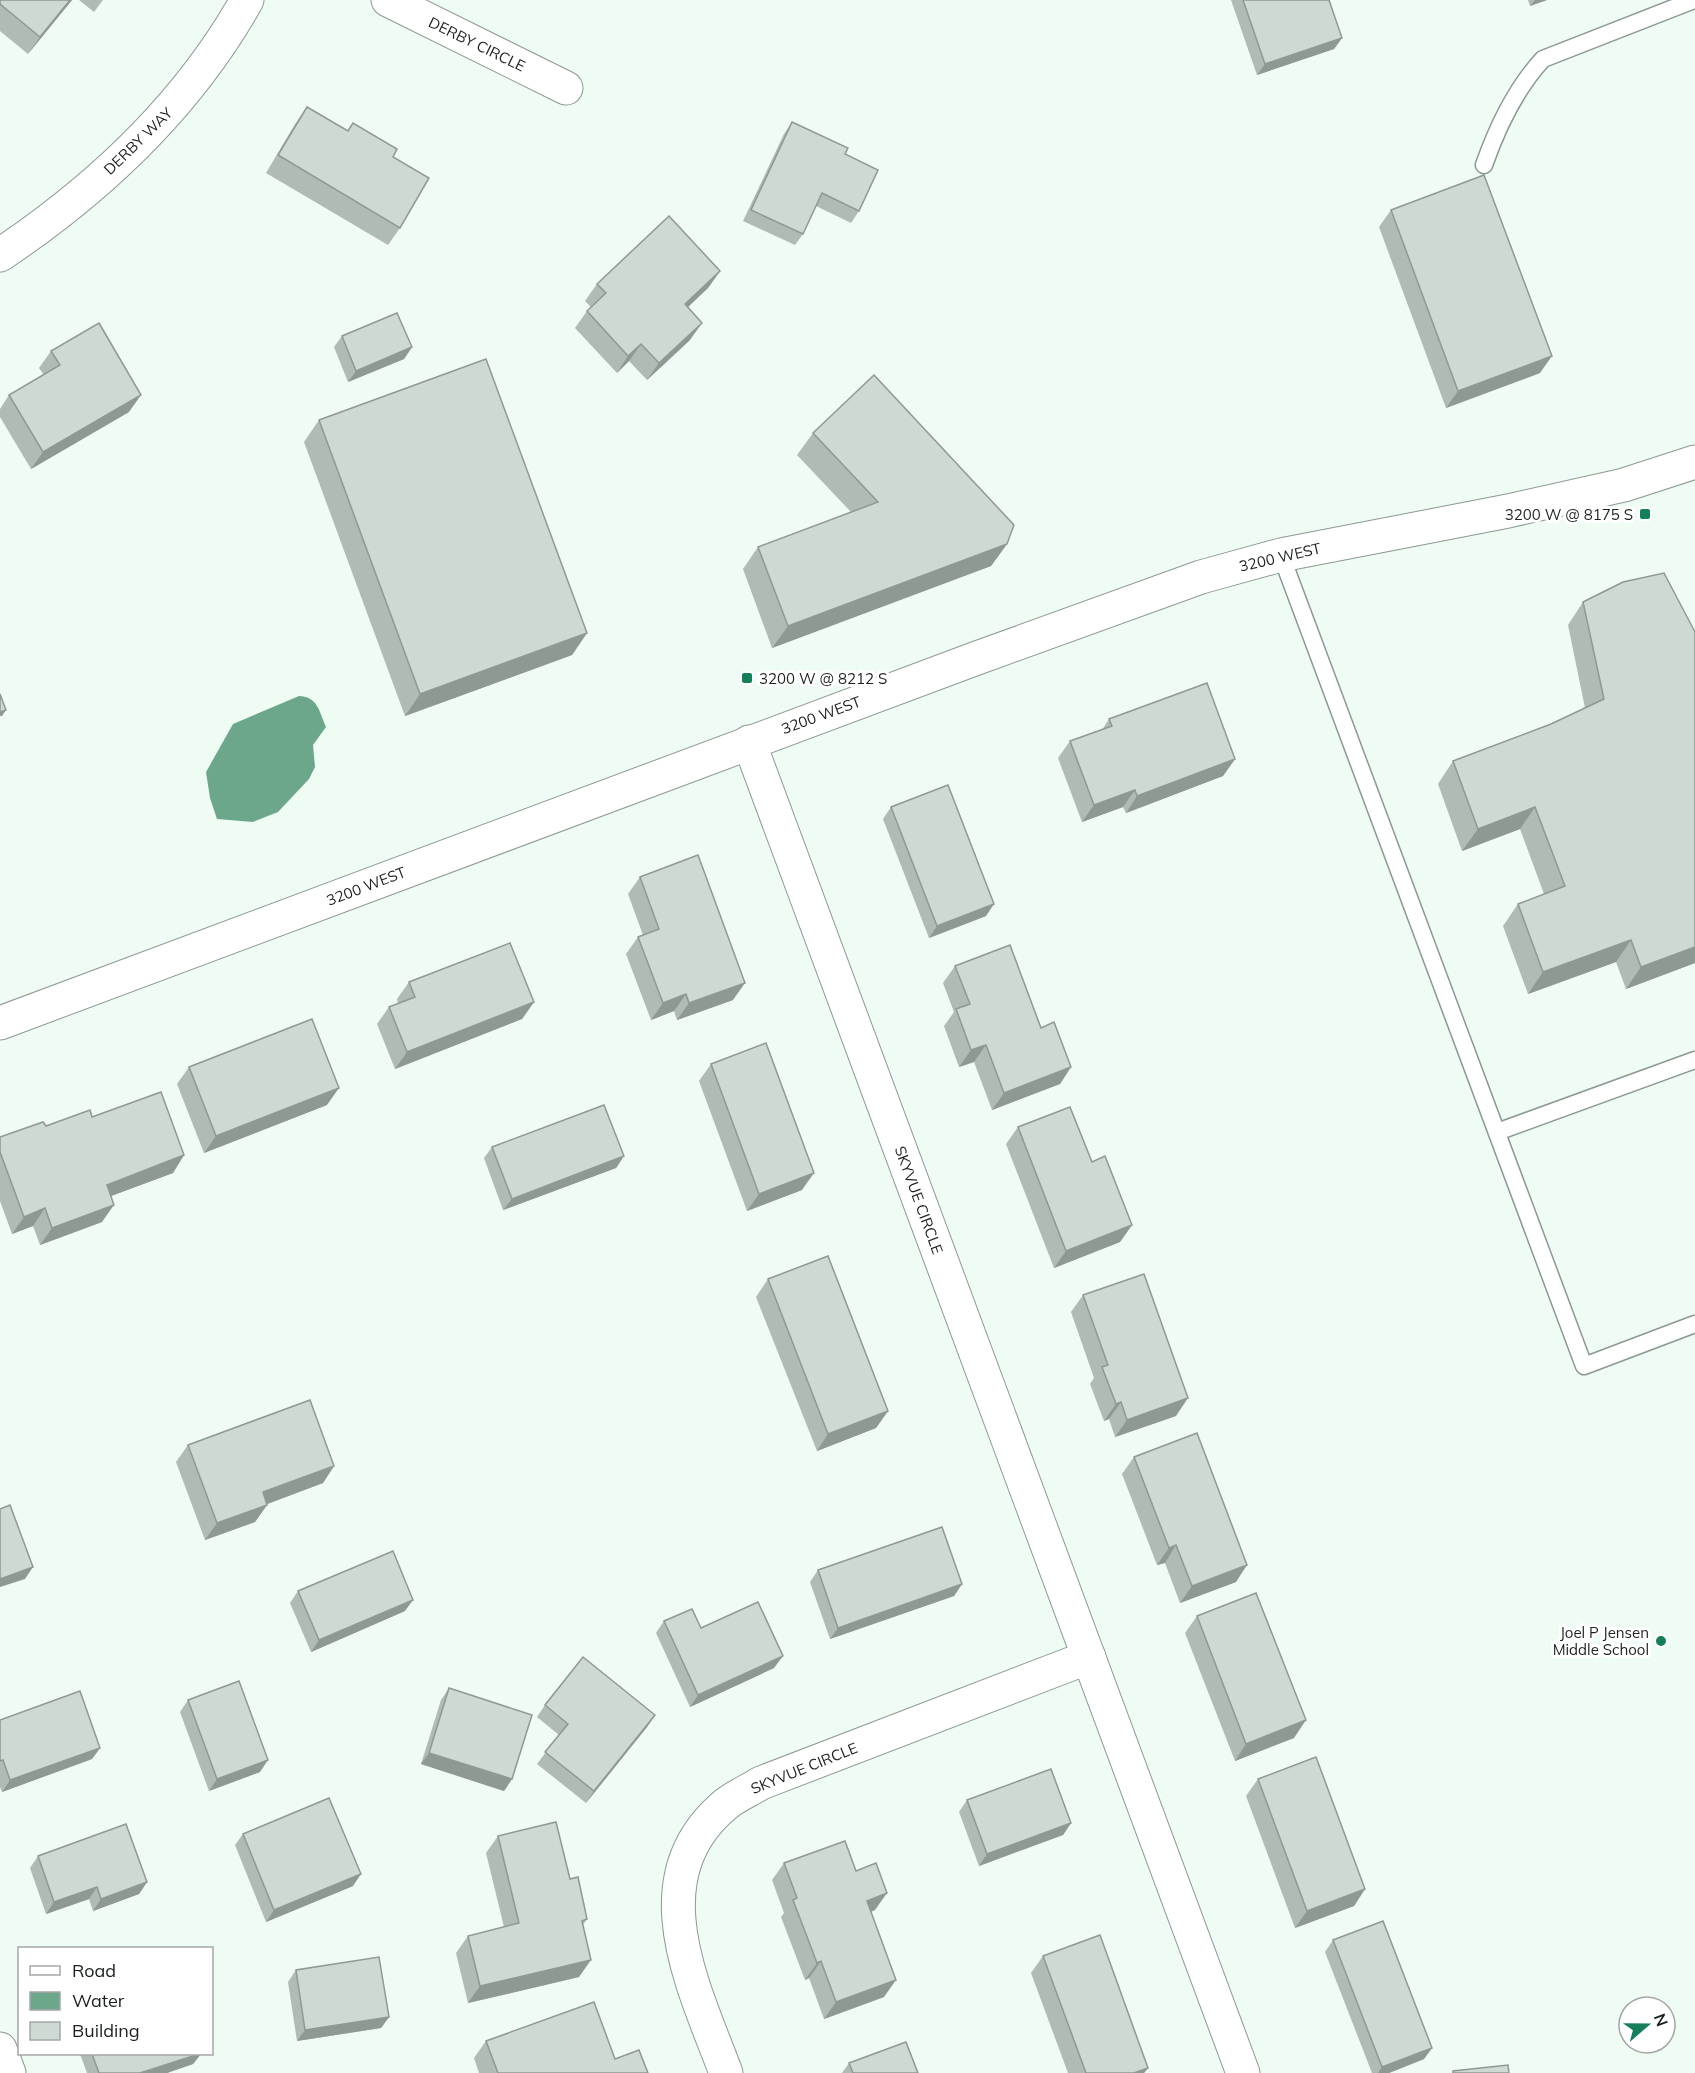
<svg xmlns="http://www.w3.org/2000/svg" width="1695" height="2073" font-family="Mulish,sans-serif">
<style>
.water{fill:#6ca78c}
.lines{fill:none;stroke-linecap:round;stroke-linejoin:round}
.lane-casing{stroke:#8c9992;stroke-width:19}
.street-casing{stroke:#8c9992;stroke-width:35}
.secondary-casing{stroke:#8c9992;stroke-width:35}
.lane{stroke:#fff;stroke-width:16}
.street{stroke:#fff;stroke-width:33}
.secondary{stroke:#fff;stroke-width:33}
.wall{fill:#afbbb5}
.shaded-wall{fill:#8f9994}
.building{fill:#ccdad3;stroke:#8f9994;stroke-width:1.5}
.poi-dot{fill:#157f5b;stroke:#fff;stroke-width:2}
.labels{text-anchor:middle;dominant-baseline:central;stroke-width:6;stroke-linejoin:round;paint-order:stroke}
.street-label{font-size:15px;fill:#1d2220;stroke:#fff}
.poi-label{font-size:15px;fill:#1d2220;stroke:#fff;text-anchor:end}
</style>
<rect width="100%" height="100%" fill="#eefcf4"/>
<path class="water" d="M299 696C318 697 319 711 326 727L313 745 315 767 309 779 278 812 253 822 217 819 210 798 206 772 233 724Z"/>
<g class="lines">
<defs>
<g id="lane">
<path d="M1484 165C1497 128 1516 88 1543 59L1694 0"/>
<polyline points="1281,555 1584,1366 1695,1324"/>
<polyline points="1497,1132 1695,1060"/>
</g>
<g id="street">
<polyline points="388,0 566,88"/>
<path d="M0 255C100 188 188 105 247 0"/>
<polyline points="749,742 1243,2073"/>
<polyline points="0,2049 9,2073"/>
<path d="M726 2073C694 1987 637 1878 726 1804 736 1796 750 1790 761 1783L1089 1657"/>
</g>
<polyline id="secondary" points="0,1023 977,658 1201,577 1281,555 1508,511 1624,485 1695,462"/>
</defs>
<use href="#lane" class="lane-casing"/>
<use href="#street" class="street-casing"/>
<use href="#secondary" class="secondary-casing"/>
<use href="#lane" class="lane"/>
<use href="#street" class="street"/>
<use href="#secondary" class="secondary"/>
</g>
<g class="wall">
<polygon points="0,0 72,0 28,54 0,31"/>
<polygon points="79,0 103,0 94,12"/>
<polygon points="1231,0 1329,0 1342,38 1334,49 1257,75"/>
<polygon points="1528,0 1547,0 1530,6"/>
<polygon points="307,107 348,131 353,123 393,157 400,228 388,245 266,173 295,124"/>
<polygon points="792,122 845,154 859,211 851,223 816,206 803,234 795,245 743,221 784,134"/>
<polygon points="1391,210 1540,373 1446,408 1379,227"/>
<polygon points="720,271 708,288 688,307 690,340 647,380 629,361 617,373 575,328 587,311 591,307 585,301 597,284"/>
<polygon points="342,336 412,347 404,359 348,382 334,347"/>
<polygon points="51,351 129,412 31,469 0,417 0,409 9,395 44,375 39,368"/>
<polygon points="319,420 587,633 572,655 405,716 304,442"/>
<polygon points="813,433 1007,544 991,566 772,648 743,569 758,547 851,512 797,455"/>
<polygon points="1583,602 1695,963 1626,989 1616,962 1528,994 1503,926 1518,904 1544,894 1520,829 1462,851 1438,784 1453,761 1551,724 1585,708 1568,625"/>
<polygon points="1109,719 1235,759 1223,776 1126,813 1123,807 1082,822 1058,758 1070,741 1102,730"/>
<polygon points="891,807 986,916 929,938 883,819"/>
<polygon points="640,877 733,1000 677,1020 674,1011 651,1020 626,954 638,937 643,935 628,894"/>
<polygon points="955,966 1041,1028 1071,1067 1060,1084 992,1110 974,1062 959,1067 944,1026 954,1012 943,983"/>
<polygon points="409,982 534,1002 522,1019 395,1069 377,1024 389,1007 398,1004 397,999"/>
<polygon points="711,1064 802,1190 747,1211 699,1081"/>
<polygon points="189,1067 327,1105 204,1153 177,1084"/>
<polygon points="92,1117 184,1155 173,1173 111,1196 102,1222 40,1245 33,1226 12,1234 0,1201 0,1137 46,1126"/>
<polygon points="1018,1127 1092,1162 1132,1225 1120,1242 1054,1268 1006,1144"/>
<polygon points="492,1147 624,1156 616,1168 503,1210 484,1158"/>
<polygon points="768,1279 888,1411 876,1428 817,1451 756,1297"/>
<polygon points="1083,1295 1176,1416 1115,1437 1109,1419 1104,1421 1090,1384 1094,1378 1071,1312"/>
<polygon points="188,1445 334,1466 323,1483 267,1504 267,1505 255,1522 205,1540 176,1462"/>
<polygon points="1134,1457 1236,1582 1180,1603 1165,1563 1157,1565 1122,1474"/>
<polygon points="818,1570 962,1584 954,1596 830,1639 810,1582"/>
<polygon points="298,1591 405,1611 311,1652 290,1603"/>
<polygon points="1197,1616 1294,1738 1235,1761 1185,1633"/>
<polygon points="664,1621 701,1628 774,1668 690,1707 656,1633"/>
<polygon points="449,1688 512,1779 504,1791 421,1764 441,1700"/>
<polygon points="188,1700 260,1772 209,1791 180,1712"/>
<polygon points="545,1705 655,1715 647,1727 586,1803 537,1764 559,1735 537,1717"/>
<polygon points="0,1720 100,1748 92,1759 2,1792 0,1787"/>
<polygon points="1258,1779 1365,1889 1354,1906 1295,1928 1246,1796"/>
<polygon points="967,1800 1071,1823 1063,1835 979,1866 959,1812"/>
<polygon points="243,1834 353,1886 266,1922 235,1845"/>
<polygon points="498,1836 570,1879 587,1919 583,1925 579,1977 468,2003 456,1953 468,1936 504,1927 486,1853"/>
<polygon points="38,1856 147,1882 139,1894 93,1911 89,1899 46,1914 30,1868"/>
<polygon points="784,1863 856,1871 875,1910 871,1912 884,1997 824,2019 809,1978 805,1980 781,1917 784,1913 772,1880"/>
<polygon points="1333,1940 1432,2048 1424,2059 1389,2073 1372,2073 1325,1952"/>
<polygon points="1043,1956 1148,2068 1144,2073 1068,2073 1031,1973"/>
<polygon points="296,1970 389,2017 381,2028 297,2041 288,1982"/>
<polygon points="486,2041 615,2059 648,2073 479,2073 474,2058"/>
<polygon points="80,2054 201,2054 193,2064 167,2073 87,2073"/>
<polygon points="849,2063 918,2073 842,2073"/>
</g>
<g class="shaded-wall">
<polygon points="70,0 72,0 28,54 40,37"/>
<polygon points="1535,0 1547,0 1530,6"/>
<polygon points="1342,38 1334,49 1257,75 1265,64"/>
<polygon points="720,271 708,288 673,321 685,304"/>
<polygon points="702,323 690,340 647,380 659,363"/>
<polygon points="641,344 629,361 617,373 628,356"/>
<polygon points="412,347 404,359 348,382 356,371"/>
<polygon points="1552,356 1540,373 1446,408 1458,391"/>
<polygon points="141,395 129,412 31,469 43,452"/>
<polygon points="1007,544 991,566 772,648 788,626"/>
<polygon points="587,633 572,655 405,716 420,694"/>
<polygon points="6,710 2,716 0,716 0,712"/>
<polygon points="1235,759 1223,776 1126,813 1137,796"/>
<polygon points="1135,790 1123,807 1082,822 1094,805"/>
<polygon points="1535,807 1520,829 1462,851 1478,829"/>
<polygon points="994,904 986,916 929,938 937,926"/>
<polygon points="1631,940 1616,962 1528,994 1543,972"/>
<polygon points="1695,947 1695,963 1626,989 1641,967"/>
<polygon points="745,983 733,1000 677,1020 689,1003"/>
<polygon points="686,994 674,1011 651,1020 663,1003"/>
<polygon points="534,1002 522,1019 395,1069 407,1052"/>
<polygon points="986,1045 974,1062 959,1067 971,1050"/>
<polygon points="1071,1067 1060,1084 992,1110 1004,1093"/>
<polygon points="339,1088 327,1105 204,1153 216,1136"/>
<polygon points="184,1155 173,1173 95,1202 107,1185"/>
<polygon points="624,1156 616,1168 503,1210 512,1199"/>
<polygon points="814,1173 802,1190 747,1211 759,1194"/>
<polygon points="114,1205 102,1222 40,1245 52,1228"/>
<polygon points="45,1208 33,1226 12,1234 24,1217"/>
<polygon points="1132,1225 1120,1242 1054,1268 1066,1251"/>
<polygon points="1188,1398 1176,1416 1115,1437 1127,1420"/>
<polygon points="1121,1402 1109,1419 1104,1421 1116,1404"/>
<polygon points="888,1411 876,1428 817,1451 828,1434"/>
<polygon points="334,1466 323,1483 251,1510 263,1492"/>
<polygon points="267,1505 255,1522 205,1540 217,1523"/>
<polygon points="1176,1545 1165,1563 1157,1565 1169,1548"/>
<polygon points="1247,1565 1236,1582 1180,1603 1192,1586"/>
<polygon points="33,1567 25,1579 0,1587 0,1579"/>
<polygon points="962,1584 954,1596 830,1639 838,1628"/>
<polygon points="413,1600 405,1611 311,1652 319,1640"/>
<polygon points="783,1656 774,1668 690,1707 698,1695"/>
<polygon points="655,1715 647,1727 586,1803 594,1791"/>
<polygon points="1306,1720 1294,1738 1235,1761 1246,1744"/>
<polygon points="100,1748 92,1759 2,1792 10,1780"/>
<polygon points="429,1753 512,1779 504,1791 421,1764"/>
<polygon points="268,1760 260,1772 209,1791 217,1779"/>
<polygon points="1071,1823 1063,1835 979,1866 987,1854"/>
<polygon points="361,1874 353,1886 266,1922 274,1910"/>
<polygon points="147,1882 139,1894 93,1911 101,1899"/>
<polygon points="97,1887 89,1899 46,1914 54,1902"/>
<polygon points="1365,1889 1354,1906 1295,1928 1307,1911"/>
<polygon points="887,1893 875,1910 855,1918 867,1901"/>
<polygon points="591,1960 579,1977 468,2003 480,1986"/>
<polygon points="821,1961 809,1978 805,1980 817,1963"/>
<polygon points="896,1980 884,1997 824,2019 836,2002"/>
<polygon points="389,2017 381,2028 297,2041 305,2030"/>
<polygon points="1432,2048 1424,2059 1389,2073 1378,2073 1382,2067"/>
<polygon points="199,2054 201,2054 193,2064 167,2073 140,2073"/>
<polygon points="1148,2068 1144,2073 1134,2073"/>
</g>
<g class="building">
<polygon points="0,0 70,0 40,37 0,4"/>
<polygon points="1243,0 1329,0 1342,38 1265,64"/>
<polygon points="307,107 348,131 353,123 397,149 393,157 429,178 400,228 278,155"/>
<polygon points="792,122 848,148 845,154 878,170 859,211 822,193 803,234 751,210"/>
<polygon points="1484,175 1552,356 1458,391 1391,210"/>
<polygon points="669,216 720,271 685,304 702,323 659,363 641,344 628,356 587,311 606,293 597,284"/>
<polygon points="397,313 412,347 356,371 342,336"/>
<polygon points="99,323 141,395 43,452 9,395 60,365 51,351"/>
<polygon points="486,359 587,633 420,694 319,420"/>
<polygon points="874,375 1014,525 1007,544 788,626 758,547 878,502 813,433"/>
<polygon points="1664,573 1695,632 1695,947 1641,967 1631,940 1543,972 1518,904 1565,886 1535,807 1478,829 1453,761 1551,724 1604,699 1583,602 1623,582"/>
<polygon points="1207,683 1235,759 1137,796 1135,790 1094,805 1070,741 1112,726 1109,719"/>
<polygon points="0,694 6,710 0,712"/>
<polygon points="948,785 994,904 937,926 891,807"/>
<polygon points="698,855 745,983 689,1003 686,994 663,1003 638,937 659,929 640,877"/>
<polygon points="510,943 534,1002 407,1052 389,1007 415,997 409,982"/>
<polygon points="1010,945 1041,1028 1054,1022 1071,1067 1004,1093 986,1045 971,1050 956,1009 970,1004 955,966"/>
<polygon points="312,1019 339,1088 216,1136 189,1067"/>
<polygon points="766,1043 814,1173 759,1194 711,1064"/>
<polygon points="161,1092 184,1155 107,1185 114,1205 52,1228 45,1208 24,1217 0,1152 0,1137 43,1122 46,1126 90,1110 92,1117"/>
<polygon points="604,1105 624,1156 512,1199 492,1147"/>
<polygon points="1070,1107 1092,1162 1105,1156 1132,1225 1066,1251 1018,1127"/>
<polygon points="828,1256 888,1411 828,1434 768,1279"/>
<polygon points="1144,1274 1188,1398 1127,1420 1121,1402 1116,1404 1102,1367 1108,1365 1083,1295"/>
<polygon points="310,1400 334,1466 263,1492 267,1505 217,1523 188,1445"/>
<polygon points="1197,1433 1247,1565 1192,1586 1176,1545 1169,1548 1134,1457"/>
<polygon points="10,1505 33,1567 0,1579 0,1509"/>
<polygon points="942,1527 962,1584 838,1628 818,1570"/>
<polygon points="393,1551 413,1600 319,1640 298,1591"/>
<polygon points="1256,1593 1306,1720 1246,1744 1197,1616"/>
<polygon points="758,1602 783,1656 698,1695 664,1621 692,1609 701,1628"/>
<polygon points="583,1657 655,1715 594,1791 545,1752 568,1724 545,1705"/>
<polygon points="239,1681 268,1760 217,1779 188,1700"/>
<polygon points="449,1688 532,1715 512,1779 429,1753"/>
<polygon points="80,1691 100,1748 10,1780 3,1760 0,1761 0,1720"/>
<polygon points="1316,1757 1365,1889 1307,1911 1258,1779"/>
<polygon points="1051,1769 1071,1823 987,1854 967,1800"/>
<polygon points="329,1798 361,1874 274,1910 243,1834"/>
<polygon points="556,1822 570,1879 578,1877 587,1919 582,1921 591,1960 480,1986 468,1936 519,1923 498,1836"/>
<polygon points="126,1824 147,1882 101,1899 97,1887 54,1902 38,1856"/>
<polygon points="845,1841 856,1871 876,1863 887,1893 867,1901 896,1980 836,2002 821,1961 817,1963 793,1900 797,1898 784,1863"/>
<polygon points="1383,1921 1432,2048 1382,2067 1333,1940"/>
<polygon points="1100,1935 1148,2068 1134,2073 1086,2073 1043,1956"/>
<polygon points="379,1957 389,2017 305,2030 296,1970"/>
<polygon points="594,2002 615,2059 639,2050 648,2073 498,2073 486,2041"/>
<polygon points="906,2042 918,2073 853,2073 849,2063"/>
<polygon points="92,2054 199,2054 140,2073 99,2073"/>
<polygon points="1508,2065 1509,2073 1453,2073 1453,2071"/>
</g>
<g class="poi-dot">
<rect x="1639" y="508" width="12" height="12" rx="3"/>
<rect x="741" y="672" width="12" height="12" rx="3"/>
<circle cx="1661" cy="1641" r="6"/>
</g>
<g class="labels">
<g class="street-label">
<text transform="translate(477 44) rotate(26)">DERBY CIRCLE</text>
<text transform="translate(138 141) rotate(-44)">DERBY WAY</text>
<text transform="translate(1280 557) rotate(-13)">3200 WEST</text>
<text transform="translate(821 715) rotate(-20)">3200 WEST</text>
<text transform="translate(366 886) rotate(-21)">3200 WEST</text>
<text transform="translate(919 1200) rotate(70)">SKYVUE CIRCLE</text>
<text transform="translate(804 1768) rotate(-22)">SKYVUE CIRCLE</text>
</g>
<g class="poi-label">
<text x="1633" y="514">3200 W @ 8175 S</text>
<text x="759" y="678" text-anchor="start">3200 W @ 8212 S</text>
<text x="1649" y="1632">Joel P Jensen<tspan x="1649" dy="17">Middle School</tspan></text>
</g>
</g>
<rect x="18" y="1947" width="195" height="108" fill="#ffffff" stroke="#a5a7a6" stroke-width="1.5"/>
<rect x="30" y="1966" width="30" height="9" fill="#ffffff" stroke="#a5a7a6" stroke-width="1.5"/>
<text x="72" y="1977" font-size="18" fill="#1d2220">Road</text>
<rect x="30" y="1992" width="30" height="18" fill="#6ca78c" stroke="#a5a7a6" stroke-width="1.5"/>
<text x="72" y="2007" font-size="18" fill="#1d2220">Water</text>
<rect x="30" y="2022" width="30" height="18" fill="#ccdad3" stroke="#a5a7a6" stroke-width="1.5"/>
<text x="72" y="2037" font-size="18" fill="#1d2220">Building</text>
<g transform="translate(1647 2025) rotate(70)"><circle r="28" fill="#ffffff" stroke="#a5a7a6" stroke-width="1.5"/>
<path d="M0-4.5L10 22L0 15L-10 22Z" fill="#157f5b"/>
<text y="-9" font-size="16" font-weight="bold" text-anchor="middle" fill="#1d2220">N</text>
</g>
</svg>
